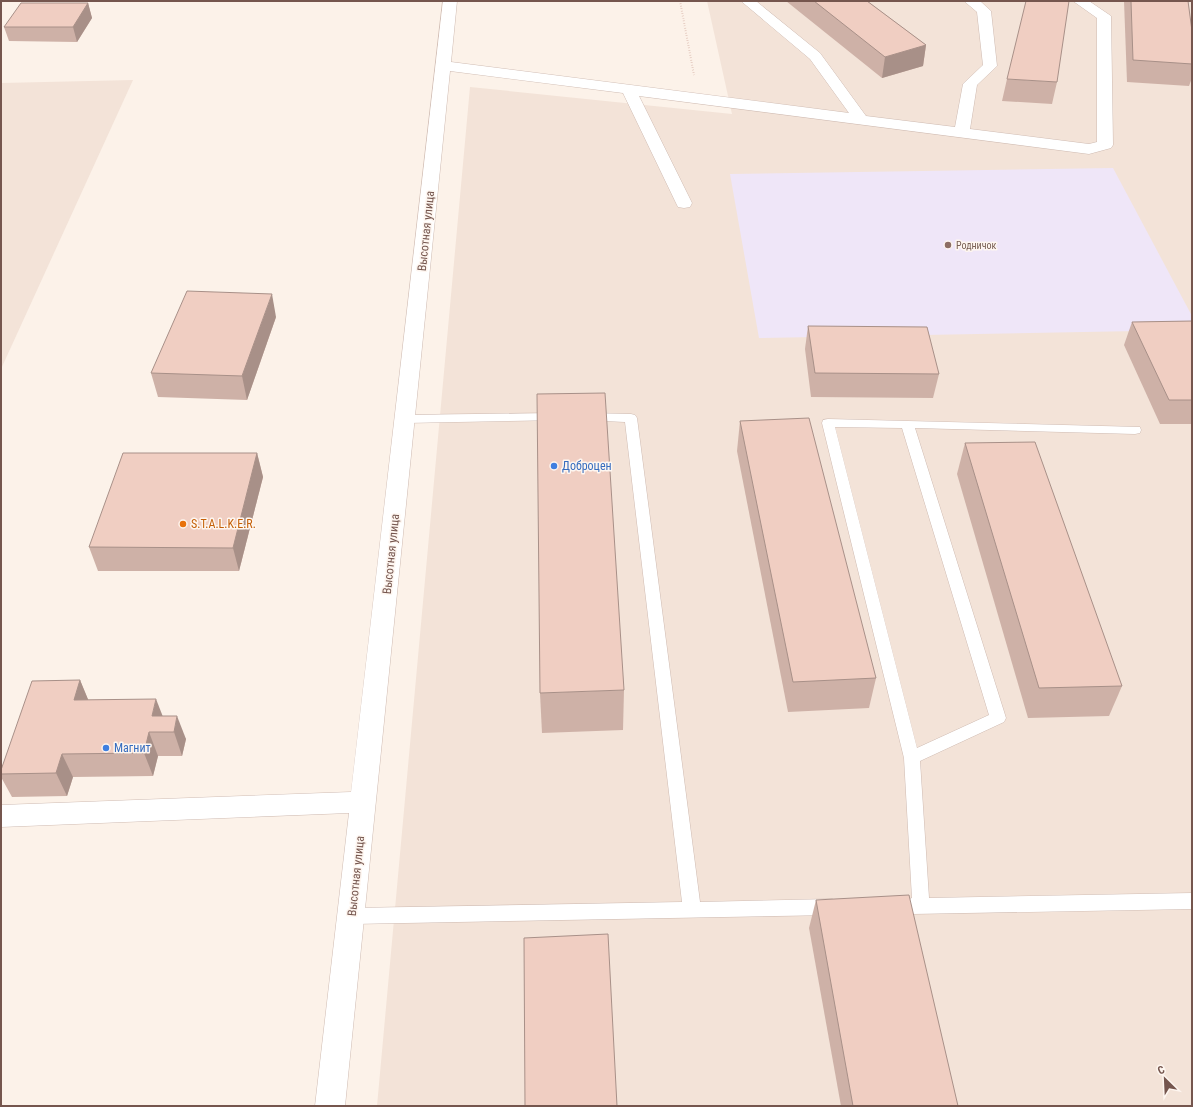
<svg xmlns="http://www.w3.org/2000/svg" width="1193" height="1107" font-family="'Roboto Condensed',sans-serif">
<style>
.residential{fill:#f3e3d8}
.education{fill:#efe6f8}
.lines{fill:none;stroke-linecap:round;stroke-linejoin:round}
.service-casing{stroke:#cfbbb2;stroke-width:1}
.minor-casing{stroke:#cfbbb2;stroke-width:1}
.path{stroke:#d5b1a5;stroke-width:2;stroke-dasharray:0.5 2;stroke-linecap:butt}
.service{fill:#fff;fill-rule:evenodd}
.minor{fill:#fff;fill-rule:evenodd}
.wall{fill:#ceb1a7}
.shaded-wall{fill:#a89088}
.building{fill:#f0cec2;stroke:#a89088}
.education-dot{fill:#8d6e63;stroke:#fef6f0;stroke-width:1.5}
.shop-dot{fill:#3f7fe0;stroke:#fef6f0;stroke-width:1.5}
.food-dot{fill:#e8710a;stroke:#fef6f0;stroke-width:1.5}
.labels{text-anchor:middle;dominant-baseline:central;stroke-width:3;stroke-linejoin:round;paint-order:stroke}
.far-education-label{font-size:10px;fill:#785e54;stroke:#fef6f0;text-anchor:start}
.street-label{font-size:12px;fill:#75564e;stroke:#fef6f0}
.shop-label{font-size:12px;fill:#366cbe;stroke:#fef6f0;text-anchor:start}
.food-label{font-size:12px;fill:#c56008;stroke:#fef6f0;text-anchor:start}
</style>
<rect width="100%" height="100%" fill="#fcf2e9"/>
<g class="residential">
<polygon points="707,1 1192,1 1192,1106 377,1106 470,87 732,114"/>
<polygon points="133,80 1,369 1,83"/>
</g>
<polygon class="education" points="1113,168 1192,316 1192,330 759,338 730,174"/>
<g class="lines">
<defs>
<g id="service">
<polygon points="556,413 560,414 562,417 560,420 405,423 401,422 399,419 401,416 405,415"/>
<polygon points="588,413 631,414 635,415 637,418 700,902 832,899 838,901 841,907 838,913 832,915 352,924 346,922 343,916 346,910 352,908 682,902 625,422 584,420 582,417 584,414"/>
<path d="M828 419 1140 427 1141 430 1140 433 1135 434 915 428 1006 718 1004 722 920 761 929 898 1192 893V909L912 914 906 912 903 906 906 900 912 898 904 758 822 423 823 420ZM835 427 902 428 989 715 917 748Z"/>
</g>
<polygon id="minor" points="443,1 457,1 451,62 849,113 810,59 741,1 756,1 820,53 866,116 955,127 963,84 983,65 977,12 964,1 980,1 991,11 997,66 977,85 970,129 1089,144 1097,142 1097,18 1073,1 1089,1 1111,16 1113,145 1111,148 1089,154 639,96 692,203 690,207 684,208 678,207 676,203 623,93 450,71 345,1106 315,1106 349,813 1,827 1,805 351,792"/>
</defs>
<use href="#service" class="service-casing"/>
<use href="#minor" class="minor-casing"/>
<polyline class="path" points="680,1 694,75"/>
<use href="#service" class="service"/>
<use href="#minor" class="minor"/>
</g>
<g class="wall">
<polygon points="786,1 867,1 926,45 923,66 882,78"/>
<polygon points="1124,1 1188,1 1192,31 1192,78 1189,86 1127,82"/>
<polygon points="88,3 92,18 77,42 9,41 4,27"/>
<polygon points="1007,79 1057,82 1052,104 1002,101"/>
<polygon points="276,317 247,400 158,397 151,373"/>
<polygon points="1192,321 1192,424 1160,424 1124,345 1132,322"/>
<polygon points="808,326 939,374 933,398 811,397 805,349"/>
<polygon points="740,421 876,678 869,708 788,712 737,451"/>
<polygon points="965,443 1122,686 1109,716 1028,718 957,474"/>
<polygon points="257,453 263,477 239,571 98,571 89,547"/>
<polygon points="80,680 88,700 162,716 186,739 182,756 158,756 153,776 73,777 67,796 12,797 1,777 1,770"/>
<polygon points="624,690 623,730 542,733 540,693"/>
<polygon points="816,900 958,1106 841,1106 809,928"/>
</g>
<g class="shaded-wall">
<polygon points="88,3 92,18 77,42 73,27"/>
<polygon points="926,45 923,66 882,78 885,57"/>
<polygon points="272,294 276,317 247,400 242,376"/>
<polygon points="257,453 263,477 239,571 233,548"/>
<polygon points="80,680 90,704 74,700"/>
<polygon points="156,699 165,722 152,716"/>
<polygon points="177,716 186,739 182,756 174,732"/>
<polygon points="149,732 158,756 153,776 144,753"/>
<polygon points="62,754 73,777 67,796 56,773"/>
</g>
<g class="building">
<polygon points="814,1 867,1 926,45 885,57"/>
<polygon points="1026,1 1069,1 1057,82 1007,79"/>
<polygon points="1131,1 1188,1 1192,31 1192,64 1133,60"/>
<polygon points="21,3 88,3 73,27 4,27"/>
<polygon points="187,291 272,294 242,376 151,373"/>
<polygon points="1192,321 1192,400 1169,400 1132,322"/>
<polygon points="808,326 927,327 939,374 815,373"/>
<polygon points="605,393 624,690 540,693 537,394"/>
<polygon points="809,418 876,678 793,682 740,421"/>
<polygon points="1035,442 1122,686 1039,688 965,443"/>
<polygon points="123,453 257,453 233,548 89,547"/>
<polygon points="80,680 74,700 156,699 152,716 177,716 174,732 149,732 144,753 62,754 56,773 1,774 1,770 32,681"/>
<polygon points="909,895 958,1106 853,1106 816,900"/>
<polygon points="608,934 617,1106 525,1106 524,938"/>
</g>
<circle class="education-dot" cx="948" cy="245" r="4"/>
<g class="shop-dot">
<circle cx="554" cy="466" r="4"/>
<circle cx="106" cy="748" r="4"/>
</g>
<circle class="food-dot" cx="183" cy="524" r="4"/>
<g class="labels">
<g class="far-education-label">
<text x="956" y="245">Родничок</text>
</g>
<g class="street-label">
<text transform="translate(426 231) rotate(-84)">Высотная улица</text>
<text transform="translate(391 554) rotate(-84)">Высотная улица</text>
<text transform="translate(356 876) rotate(-84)">Высотная улица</text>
</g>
<g class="shop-label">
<text x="562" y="466">Доброцен</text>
<text x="114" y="748">Магнит</text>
</g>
<g class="food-label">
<text x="191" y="524">S.T.A.L.K.E.R.</text>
</g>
</g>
<rect width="1193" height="1107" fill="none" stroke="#75564e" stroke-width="4"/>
<g transform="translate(1165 1079) rotate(336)" stroke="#fef6f0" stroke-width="3" paint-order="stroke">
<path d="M0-3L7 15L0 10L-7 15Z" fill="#75564e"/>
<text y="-6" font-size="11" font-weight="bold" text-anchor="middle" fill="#75564e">С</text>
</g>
</svg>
